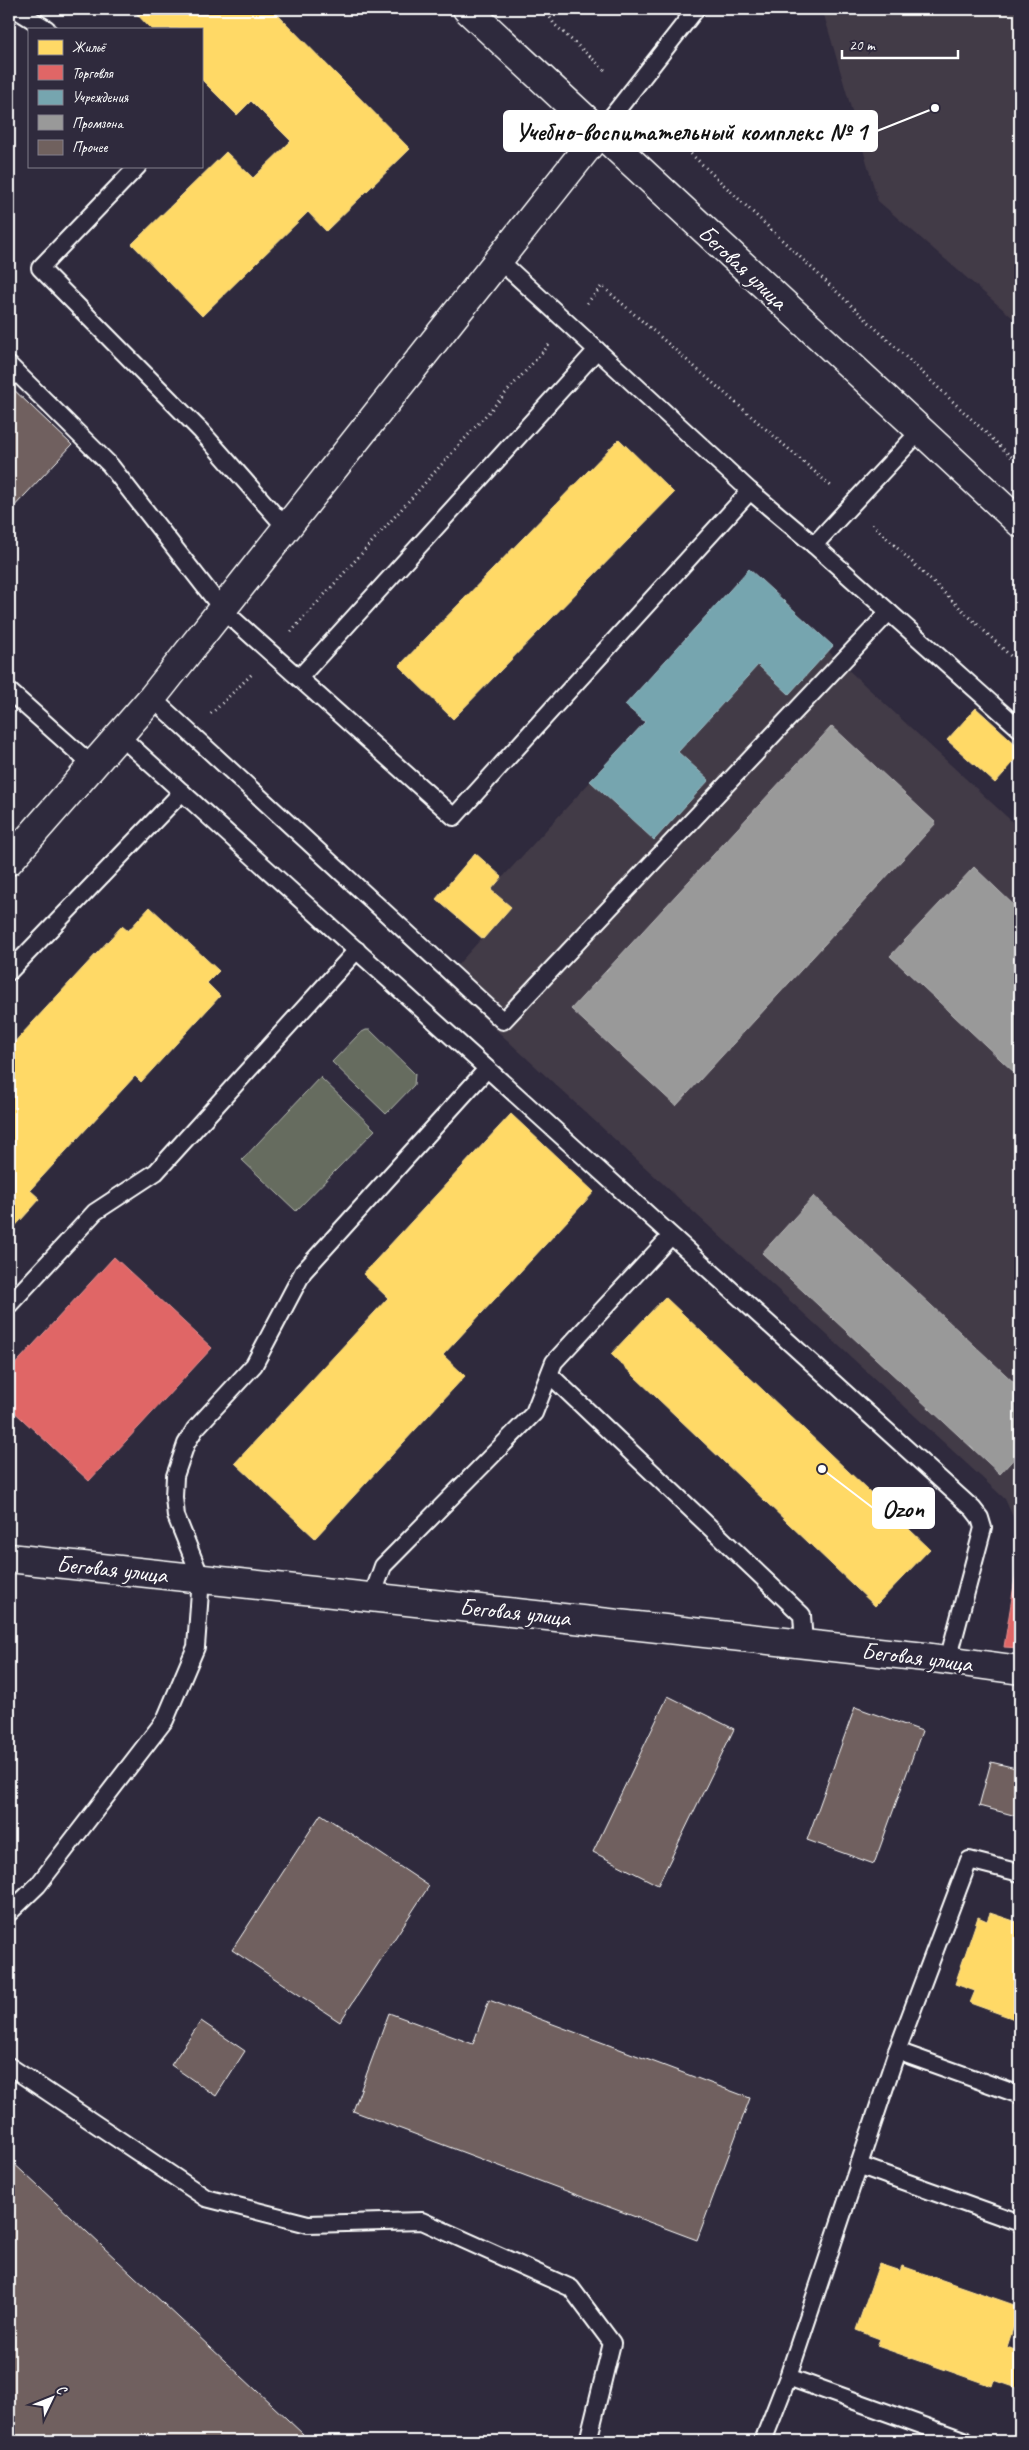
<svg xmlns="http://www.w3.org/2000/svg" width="1029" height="2450" viewBox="0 0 1029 2450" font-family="Caveat,sans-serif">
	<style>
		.built { fill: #423a47 }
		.green { fill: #666c5e; stroke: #b2b6ae }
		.homes { fill: #ffd966; stroke: #ffe494 }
		.shops { fill: #e06666; stroke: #e99494 }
		.public { fill: #76a5af; stroke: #9fc0c7 }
		.industry { fill: #999; stroke: #b8b8b8 }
		.building { fill: #70615e; stroke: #fff }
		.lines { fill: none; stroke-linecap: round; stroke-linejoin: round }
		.lane-casing { stroke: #fff; stroke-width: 20 }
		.street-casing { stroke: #fff; stroke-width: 31 }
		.secondary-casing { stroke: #fff; stroke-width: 31 }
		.path { stroke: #fff; stroke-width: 3; stroke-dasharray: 1 4; stroke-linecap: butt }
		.lane { stroke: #2f2a3d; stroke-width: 16 }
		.street { stroke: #2f2a3d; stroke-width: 28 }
		.secondary { stroke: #2f2a3d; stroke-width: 28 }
		.labels { text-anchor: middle; stroke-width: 5; stroke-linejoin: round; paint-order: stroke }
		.street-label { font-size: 24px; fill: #fff; stroke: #2f2a3d }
		.leader { fill: none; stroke: #fff; stroke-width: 2 }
		.callout-dot { fill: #fff; stroke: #2f2a3d; stroke-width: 2 }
		.callout { fill: #fff; stroke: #fff; stroke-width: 2 }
		.callout-label { font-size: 25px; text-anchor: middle; font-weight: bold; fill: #111 }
	</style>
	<rect width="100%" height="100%" fill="#2f2a3d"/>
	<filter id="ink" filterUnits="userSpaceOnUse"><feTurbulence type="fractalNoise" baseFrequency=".02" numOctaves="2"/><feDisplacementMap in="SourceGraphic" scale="10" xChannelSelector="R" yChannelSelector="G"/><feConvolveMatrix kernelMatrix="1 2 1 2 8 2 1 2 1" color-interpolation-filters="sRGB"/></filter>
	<g filter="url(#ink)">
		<g class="built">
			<polygon points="849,9 1020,9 1020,324 878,201 824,15"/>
			<polygon points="749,569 833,646 829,652 1020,829 1020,1528 1018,1528 1005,1499 443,981 510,907 491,890 645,722 625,705"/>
		</g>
		<g class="green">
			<polygon points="366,1030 370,1030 415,1074 414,1085 386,1114 332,1062 360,1033"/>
			<polygon points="320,1077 375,1130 296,1211 242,1160"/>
		</g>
		<g class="homes">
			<polygon points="132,9 272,9 410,149 326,231 308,212 202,316 132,244 226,152 253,178 291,141 251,101 237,115 201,79 201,29 151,29"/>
			<polygon points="619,439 674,493 453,719 399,666"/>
			<polygon points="976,708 1020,748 1020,755 995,783 947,740"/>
			<polygon points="475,853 502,877 491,890 511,907 483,939 436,899"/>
			<polygon points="150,907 219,971 207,983 220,996 141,1082 135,1076 30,1190 40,1199 9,1233 9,1048 122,926 128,931"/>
			<polygon points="511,1114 594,1192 443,1355 465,1376 315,1538 235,1463 388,1298 363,1274"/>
			<polygon points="665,1297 930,1549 875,1606 611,1354"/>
			<polygon points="990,1913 1020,1923 1020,2021 970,2003 975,1991 955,1984 978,1917 987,1921"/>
			<polygon points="879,2264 900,2271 902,2266 1020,2307 1007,2347 1020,2352 1020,2389 994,2380 992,2386 877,2346 880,2339 856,2330"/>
		</g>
		<g class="shops">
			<polygon points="114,1257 212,1348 89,1481 9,1407 9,1371"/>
			<polygon points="1020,1548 1020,1648 1004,1647"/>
		</g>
		<polygon class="public" points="749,569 833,646 789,694 758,665 678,752 709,780 654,840 590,781 645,722 625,705"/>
		<g class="industry">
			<polygon points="832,726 936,823 676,1106 571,1009"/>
			<polygon points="974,867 1020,911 1020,1070 1016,1074 890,956"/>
			<polygon points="814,1196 1020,1388 1020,1452 1000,1474 762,1253"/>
		</g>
		<g class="building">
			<polygon points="9,385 72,445 9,512"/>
			<polygon points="668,1696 734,1729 658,1885 593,1852"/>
			<polygon points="855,1707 922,1731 874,1864 807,1840"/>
			<polygon points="991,1762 1020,1769 1020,1817 979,1806"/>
			<polygon points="321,1814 429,1886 340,2022 232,1950"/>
			<polygon points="489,2000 750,2098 697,2240 353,2111 389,2013 473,2044"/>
			<polygon points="201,2021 245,2051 216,2096 171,2065"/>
			<polygon points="9,2159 303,2434 296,2441 9,2441"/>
		</g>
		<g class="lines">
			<defs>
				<g id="lane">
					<polyline points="15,9 47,29"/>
					<polyline points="599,133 696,9"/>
					<polyline points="138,166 40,268 201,431 287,529"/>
					<polyline points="499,260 597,350"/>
					<polyline points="9,365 110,465 223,610 454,817 750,491 814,545 920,431"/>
					<polyline points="814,545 1020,729"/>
					<polyline points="299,678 597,350 750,491"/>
					<polyline points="9,691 93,766"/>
					<polyline points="152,698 503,1021 889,612"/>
					<polyline points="119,735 973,1509 980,1518 983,1528 948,1660"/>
					<polyline points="9,972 182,792"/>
					<polyline points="9,1305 95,1212 156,1172 357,950"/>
					<polyline points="550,1375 802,1615 804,1644"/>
					<polyline points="372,1597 383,1566 534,1413 554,1362 671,1236"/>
					<polyline points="9,1913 38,1885 165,1720 196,1647 201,1578 176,1516 174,1497 175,1476 186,1444 195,1429 254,1365 303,1272 487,1069"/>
					<polyline points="897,2051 969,1860 1020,1873"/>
					<polyline points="9,2066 206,2198 308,2224 422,2221 571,2288 612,2343 588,2441"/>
					<polyline points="858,2165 1020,2223"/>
					<polyline points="788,2377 897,2051 1020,2095"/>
					<polyline points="763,2441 788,2377 966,2441"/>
				</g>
				<polyline id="street" points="9,861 152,698 599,133"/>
				<g id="secondary">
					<polyline points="467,9 1020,523"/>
					<polyline points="9,1558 925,1657 1020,1670"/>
				</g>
			</defs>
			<use href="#lane" class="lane-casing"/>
			<use href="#street" class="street-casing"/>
			<use href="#secondary" class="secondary-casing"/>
			<g class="path">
				<polyline points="545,9 554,24 606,71"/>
				<polyline points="651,116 1020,465"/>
				<polyline points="587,303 602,286 831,486"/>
				<polyline points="872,524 1020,665"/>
				<polyline points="291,632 549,345"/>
				<polyline points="211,714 253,673"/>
			</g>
			<use href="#lane" class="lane"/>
			<use href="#street" class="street"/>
			<use href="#secondary" class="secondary"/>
		</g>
	</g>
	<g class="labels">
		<g class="street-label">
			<text transform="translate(743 267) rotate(43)" y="8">Беговая улица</text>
			<text transform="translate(112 1569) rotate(6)" y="8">Беговая улица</text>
			<text transform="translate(515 1612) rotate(6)" y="8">Беговая улица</text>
			<text transform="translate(917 1657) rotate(7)" y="8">Беговая улица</text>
		</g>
	</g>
	<path class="leader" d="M935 108L877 131M822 1469L873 1508"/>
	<g class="callout-dot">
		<circle cx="935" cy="108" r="5"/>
		<circle cx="822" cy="1469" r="5"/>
	</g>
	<g class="callout">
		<rect x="504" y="111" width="373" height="40" rx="5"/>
		<rect x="873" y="1488" width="61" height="40" rx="5"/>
	</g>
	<g class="callout-label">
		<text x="691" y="140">Учебно-воспитательный комплекс № 1</text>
		<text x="903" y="1517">Ozon</text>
	</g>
	<rect width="1029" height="2450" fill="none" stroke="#2f2a3d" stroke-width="30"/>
	<rect x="15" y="15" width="999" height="2420" fill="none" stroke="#fff" stroke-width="2" filter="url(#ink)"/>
	<rect x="28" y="28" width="175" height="140" fill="#2f2a3d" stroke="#827f8b"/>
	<rect x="38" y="40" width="25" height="15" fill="#ffd966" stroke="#827f8b"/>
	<text x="72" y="52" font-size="15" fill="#ffffff">Жильё</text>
	<rect x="38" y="65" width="25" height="15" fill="#e06666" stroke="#827f8b"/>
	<text x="72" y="78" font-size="15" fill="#ffffff">Торговля</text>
	<rect x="38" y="90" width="25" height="15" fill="#76a5af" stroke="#827f8b"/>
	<text x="72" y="102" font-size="15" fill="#ffffff">Учреждения</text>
	<rect x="38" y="115" width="25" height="15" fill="#999999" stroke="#827f8b"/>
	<text x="72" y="128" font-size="15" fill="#ffffff">Промзона</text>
	<rect x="38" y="140" width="25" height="15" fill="#70615e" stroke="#827f8b"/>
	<text x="72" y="152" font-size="15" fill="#ffffff">Прочее</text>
	<g transform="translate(52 2398) rotate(47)" stroke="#2f2a3d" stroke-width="4" paint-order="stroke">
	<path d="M0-4L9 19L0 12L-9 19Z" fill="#ffffff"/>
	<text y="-8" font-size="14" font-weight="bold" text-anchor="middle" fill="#ffffff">С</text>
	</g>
	<path d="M842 50v8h116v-8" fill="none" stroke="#ffffff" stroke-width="2.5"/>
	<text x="849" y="50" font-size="15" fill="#ffffff" stroke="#2f2a3d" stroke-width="4" paint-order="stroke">20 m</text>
</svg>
